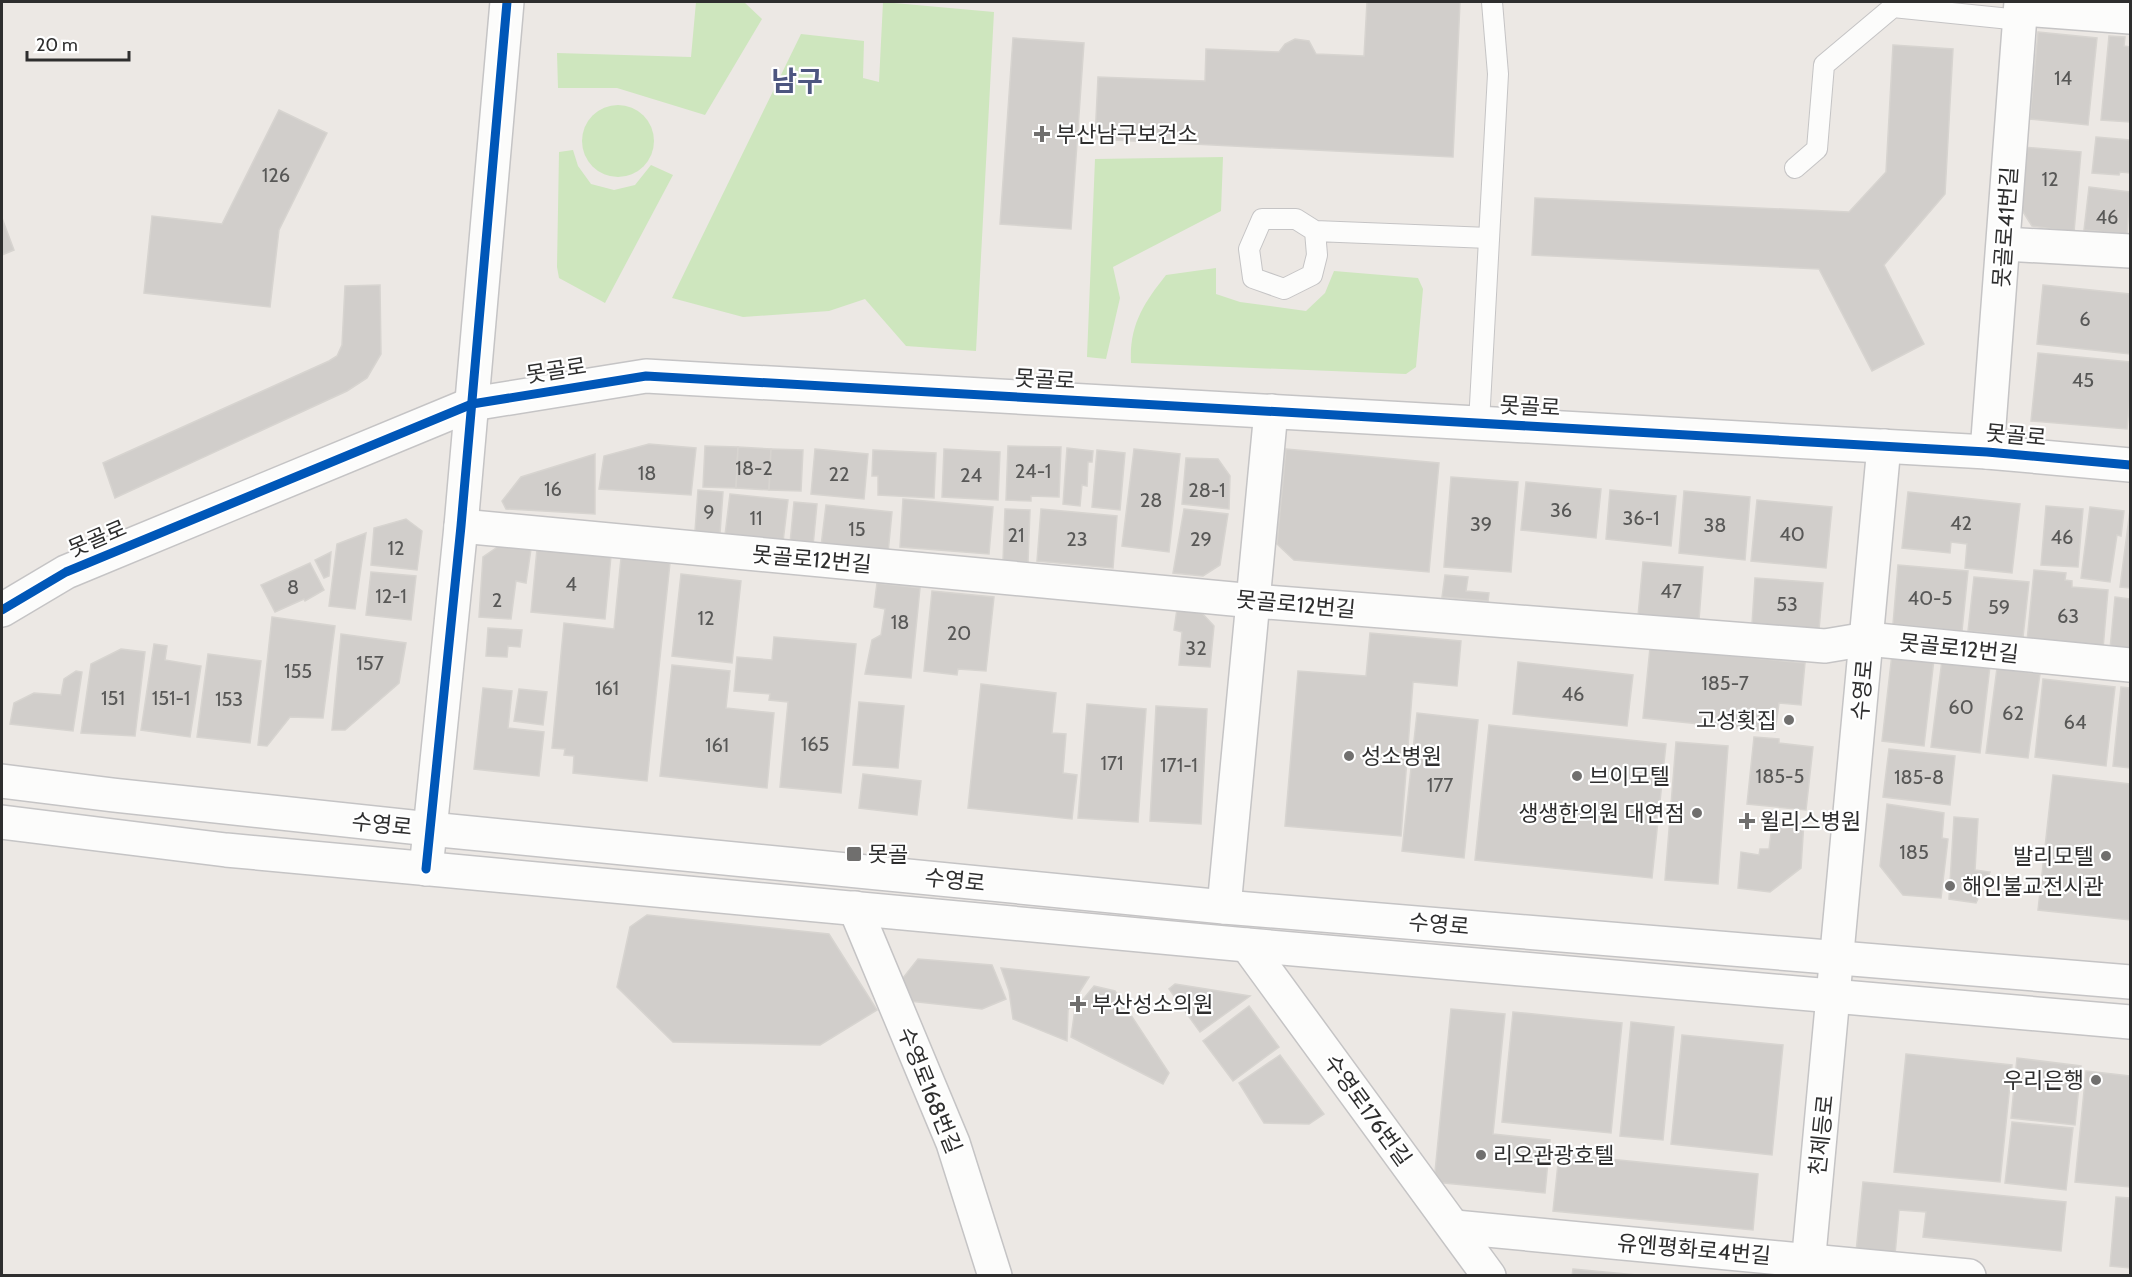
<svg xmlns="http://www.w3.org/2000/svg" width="2132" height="1277" viewBox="0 0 2132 1277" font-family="Cabin,'Noto Sans KR',sans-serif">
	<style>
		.green { fill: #cee6be }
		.building { fill: #d1cecb; stroke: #d7d4d0; stroke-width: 1.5 }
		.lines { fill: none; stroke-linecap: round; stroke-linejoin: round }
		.service-casing { stroke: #c5c4c5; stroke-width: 22 }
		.minor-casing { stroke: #c5c4c5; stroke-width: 36 }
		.tertiary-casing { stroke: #c5c4c5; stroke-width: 36 }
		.secondary-casing { stroke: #c5c4c5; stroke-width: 36 }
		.service { stroke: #fcfcfb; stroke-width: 20 }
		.minor { stroke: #fcfcfb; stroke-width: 33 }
		.tertiary { stroke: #fcfcfb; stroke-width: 33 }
		.secondary { stroke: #fcfcfb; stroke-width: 33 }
		.cycleway-casing { stroke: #fff; stroke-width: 13 }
		.cycleway { stroke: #0057b8; stroke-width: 9 }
		.poi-dot { fill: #706f6e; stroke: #fff; stroke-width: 2 }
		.labels { text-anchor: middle; stroke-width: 4.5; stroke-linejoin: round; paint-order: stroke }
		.number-label { font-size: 20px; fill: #585857 }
		.poi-label { font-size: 22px; fill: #2e2e2e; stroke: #fff; text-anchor: start }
		.street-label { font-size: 22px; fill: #2e2e2e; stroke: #fff }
		.district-label { font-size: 28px; font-weight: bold; fill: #4d5680; stroke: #fff }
	</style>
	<rect width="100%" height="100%" fill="#ece8e4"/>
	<g class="green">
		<polygon points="696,2 744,2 762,19 705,115 617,88 558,88 557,53 691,57"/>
		<polygon points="883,2 994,12 976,351 906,346 865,299 829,311 743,317 672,298 801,34 864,41 863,78 879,82"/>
		<circle cx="618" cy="141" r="36"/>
		<polygon points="573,150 578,166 591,184 614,190 635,185 651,165 673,175 605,303 559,278 557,267 559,152"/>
		<polygon points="1223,157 1221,211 1113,267 1120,298 1106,359 1087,357 1095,159"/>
		<path d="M1216,268V294L1240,302L1306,311L1325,293L1334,271L1418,278L1423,289L1416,367L1406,374L1131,363C1129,325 1144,303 1166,275Z"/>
	</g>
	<g class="building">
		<polygon points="1367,2 1460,2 1453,157 1095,139 1098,77 1205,81 1206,49 1279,52 1285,44 1295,39 1309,41 1316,54 1364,56"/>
		<polygon points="2038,32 2097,38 2088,125 2030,119"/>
		<polygon points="2109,36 2125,37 2124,46 2130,47 2130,122 2101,120"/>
		<polygon points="1013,38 1084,43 1071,229 1000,224"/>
		<polygon points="1893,45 1953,49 1945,194 1884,265 1924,344 1872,371 1819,269 1532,255 1535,198 1849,212 1886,172"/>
		<polygon points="279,110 327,133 279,230 270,307 144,293 152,216 222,224"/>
		<polygon points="2096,137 2130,140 2130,173 2120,172 2119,175 2092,173"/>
		<polygon points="2023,147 2081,152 2074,232 2032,226 2020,207"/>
		<polygon points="2089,187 2130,192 2127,234 2084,230"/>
		<polygon points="2,218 14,250 2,255"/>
		<polygon points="380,285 381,354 367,378 347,391 115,498 103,463 329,361 337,356 342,345 345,286"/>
		<polygon points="2043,285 2130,294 2130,354 2037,344"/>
		<polygon points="2038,353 2130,362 2130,397 2127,429 2031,421"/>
		<polygon points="649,444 696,448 691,495 599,489 604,456"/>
		<polygon points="705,446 738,447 736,488 703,487"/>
		<polygon points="1008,446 1061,447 1059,497 1031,496 1031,501 1006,500"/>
		<polygon points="738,447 771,449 769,490 736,488"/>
		<polygon points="1067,448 1093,451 1092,462 1088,462 1087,486 1082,485 1080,506 1063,504"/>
		<polygon points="771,449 803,450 801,491 769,490"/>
		<polygon points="815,449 868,454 864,499 811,494"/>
		<polygon points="944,449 1000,452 998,500 942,497"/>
		<polygon points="1134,449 1180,454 1169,552 1122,546"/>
		<polygon points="1286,449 1439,463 1429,572 1294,560 1277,544"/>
		<polygon points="873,450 936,453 934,498 878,495 878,476 872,476"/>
		<polygon points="1097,450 1125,453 1120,510 1092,507"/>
		<polygon points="595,454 595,514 506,509 502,501 521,477"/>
		<polygon points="1186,458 1218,459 1230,476 1229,509 1182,504"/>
		<polygon points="1451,477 1518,482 1511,572 1444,567"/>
		<polygon points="1526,482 1601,489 1596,538 1521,530"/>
		<polygon points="698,490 723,492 720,533 695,531"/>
		<polygon points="1610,490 1676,496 1671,546 1606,539"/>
		<polygon points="1684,491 1750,497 1745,560 1679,553"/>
		<polygon points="1908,492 2020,504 2012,573 1965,568 1967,544 1951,542 1950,553 1902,548"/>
		<polygon points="730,494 788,500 783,542 725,535"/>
		<polygon points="903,499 993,507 989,554 900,547"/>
		<polygon points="1757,500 1832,507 1826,568 1751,561"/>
		<polygon points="794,502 817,504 813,546 790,543"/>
		<polygon points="826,505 892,512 888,553 821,546"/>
		<polygon points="2046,506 2083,509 2078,567 2041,565"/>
		<polygon points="2090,507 2124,511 2121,536 2117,535 2110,582 2081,578"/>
		<polygon points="1005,509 1030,510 1028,562 1003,561"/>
		<polygon points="1041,509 1117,516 1113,568 1037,561"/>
		<polygon points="1184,509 1228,514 1220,565 1203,576 1173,573"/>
		<polygon points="2130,510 2130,588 2120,587"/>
		<polygon points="406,519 422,531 417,570 371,565 374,528"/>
		<polygon points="366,533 355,609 329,606 337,544"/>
		<polygon points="499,546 531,549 526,583 516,581 511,619 479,617 483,557"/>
		<polygon points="537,549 611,556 605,619 531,612"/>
		<polygon points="331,552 329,576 324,578 315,560"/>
		<polygon points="621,558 670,563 647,781 573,773 574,756 564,755 565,749 552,748 564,623 614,629"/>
		<polygon points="1643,562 1703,567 1699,620 1638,616"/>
		<polygon points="310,563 324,590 305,601 304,599 275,612 261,585"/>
		<polygon points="1898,565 1968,571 1962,631 1893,624"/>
		<polygon points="2034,570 2066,573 2065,580 2072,581 2072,587 2108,590 2103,649 2027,641"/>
		<polygon points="371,572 416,576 411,620 366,615"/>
		<polygon points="681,574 741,581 732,663 672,656"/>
		<polygon points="1445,575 1468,577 1466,591 1489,593 1488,601 1442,597"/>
		<polygon points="1974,577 2029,582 2023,637 1968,631"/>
		<polygon points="1755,578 1823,583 1819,630 1752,624"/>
		<polygon points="877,583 920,588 911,678 865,674 872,640 881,635 885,609 874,607"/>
		<polygon points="932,591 994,597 986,671 958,669 957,675 924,671"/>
		<polygon points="2115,597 2130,599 2130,651 2110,649"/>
		<polygon points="1177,609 1199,610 1214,626 1210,667 1179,665 1182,632 1174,630"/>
		<polygon points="272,617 335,626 323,718 290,717 267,746 258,745"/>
		<polygon points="488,628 522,630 520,647 508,646 507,657 486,656"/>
		<polygon points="1370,633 1461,641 1457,686 1413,682 1401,836 1285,826 1298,671 1366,676"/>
		<polygon points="341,634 406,643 399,683 345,730 332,730"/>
		<polygon points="774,637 856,644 841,793 780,787 788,702 769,700 770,694 734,691 737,657 772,660"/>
		<polygon points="154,644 167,646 165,660 201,666 190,737 141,730"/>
		<polygon points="1650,648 1805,663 1801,705 1779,703 1775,732 1643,718"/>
		<polygon points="121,649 145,652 135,736 81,733 91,664"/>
		<polygon points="208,654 261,661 250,743 197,737"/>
		<polygon points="1892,654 1934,659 1924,746 1882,741"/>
		<polygon points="1942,660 1990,666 1980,753 1931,747"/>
		<polygon points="1518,662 1633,675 1627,726 1513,714"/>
		<polygon points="672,665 730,671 726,708 774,713 767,788 660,776"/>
		<polygon points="1997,668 2040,674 2028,758 1986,753"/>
		<polygon points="76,671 82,672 73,731 10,724 14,703 34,693 61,695 64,679"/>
		<polygon points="2043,679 2115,687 2106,766 2035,757"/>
		<polygon points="981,684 1056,693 1052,733 1066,734 1063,773 1077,775 1072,819 968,808"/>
		<polygon points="2121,687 2130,688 2130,768 2113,766"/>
		<polygon points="483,688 512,691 508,728 544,732 539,776 474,769"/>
		<polygon points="519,689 547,692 543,725 514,721"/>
		<polygon points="859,702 904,706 898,768 853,765"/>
		<polygon points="1087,704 1146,709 1138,822 1078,818"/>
		<polygon points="1156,706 1207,709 1201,824 1150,821"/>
		<polygon points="1417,713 1478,720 1464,858 1402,851"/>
		<polygon points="1489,725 1666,744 1652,878 1475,860"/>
		<polygon points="1754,737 1779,739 1779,743 1813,747 1806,810 1747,804"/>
		<polygon points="1676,742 1728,746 1718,884 1665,880"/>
		<polygon points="1889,749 1955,756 1950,805 1883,797"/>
		<polygon points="863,774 921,781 917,815 859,808"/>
		<polygon points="2053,775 2130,784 2130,920 2038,910"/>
		<polygon points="1887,804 1944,813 1942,838 1948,839 1941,898 1903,895 1880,866"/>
		<polygon points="1954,817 1978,819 1975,870 1990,872 1976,903 1949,899"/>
		<polygon points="1773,818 1804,821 1801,868 1770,892 1738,888 1741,852 1759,855 1760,849 1769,849"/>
		<polygon points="647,915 829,934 877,1010 820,1045 673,1042 617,987 630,927"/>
		<polygon points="918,959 992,965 1006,999 982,1009 909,1001 899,983"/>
		<polygon points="1001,968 1089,977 1068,1010 1067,1041 1013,1019 1009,991"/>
		<polygon points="1175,984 1250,996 1200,1032 1169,989"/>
		<polygon points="1094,986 1115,991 1169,1073 1163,1084 1071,1037 1075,1009"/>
		<polygon points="1249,1006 1279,1047 1233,1081 1203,1041"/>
		<polygon points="1451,1009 1505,1014 1493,1134 1550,1140 1545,1193 1434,1182"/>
		<polygon points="1513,1012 1622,1023 1611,1133 1502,1122"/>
		<polygon points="1631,1022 1674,1027 1663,1140 1620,1136"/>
		<polygon points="1682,1035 1783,1045 1772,1155 1671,1144"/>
		<polygon points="1906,1054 2012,1065 2000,1182 1894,1172"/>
		<polygon points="1280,1055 1324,1114 1309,1124 1264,1123 1239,1083"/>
		<polygon points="2017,1058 2081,1066 2075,1125 2011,1118"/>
		<polygon points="2086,1071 2130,1076 2130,1187 2075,1182"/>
		<polygon points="2012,1122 2073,1128 2066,1190 2005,1183"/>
		<polygon points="1559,1154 1758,1174 1753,1230 1553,1211"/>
		<polygon points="1863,1182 2066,1202 2061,1251 1923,1237 1926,1212 1899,1210 1894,1266 1855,1262"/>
		<polygon points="2116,1197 2130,1198 2130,1268 2110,1266"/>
		<polygon points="1573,1269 1637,1275 1572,1276"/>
	</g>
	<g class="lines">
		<defs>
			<g id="service">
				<polyline points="1795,168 1817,149 1824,65 1893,7 2020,20"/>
				<polyline points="1315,231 1317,255 1312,275 1284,289 1253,278 1249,249 1262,219 1296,219 1315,231 1489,238"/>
				<polyline points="1479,423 1498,74 1492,2"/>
			</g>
			<g id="minor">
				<polyline points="2021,9 2130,17"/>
				<polyline points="2004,244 2130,251"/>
				<polyline points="1987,452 2021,2"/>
				<polyline points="461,526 1254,601 1825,646 1867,639 2130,665"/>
				<polyline points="1224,907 1271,411"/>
				<polyline points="855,908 953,1143 995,1276"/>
				<polyline points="1247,945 1489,1276"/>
				<polyline points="1455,1227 1969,1276"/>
			</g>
			<g id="tertiary">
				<polyline points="2,610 66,572 472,404 646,376 1987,452 2130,465"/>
				<polyline points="426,869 461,526 507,2"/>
				<polyline points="1807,1276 1884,446"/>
			</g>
			<g id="secondary">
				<polyline points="2,781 113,795 430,829 1224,907 2130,982"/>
				<polyline points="2,822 226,850 1247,945 2130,1022"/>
			</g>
		</defs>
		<use href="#service" class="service-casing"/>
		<use href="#minor" class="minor-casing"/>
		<use href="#tertiary" class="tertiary-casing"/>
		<use href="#secondary" class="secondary-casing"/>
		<use href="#service" class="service"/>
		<use href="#minor" class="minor"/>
		<use href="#tertiary" class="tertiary"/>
		<use href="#secondary" class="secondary"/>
		<defs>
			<g id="cycleway">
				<polyline points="2,610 66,572 472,404 646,376 1987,452 2130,465"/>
				<polyline points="426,869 461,526 507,2"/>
			</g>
		</defs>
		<use href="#cycleway" class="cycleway-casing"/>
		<use href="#cycleway" class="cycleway"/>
	</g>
	<g class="poi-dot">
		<path d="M1039 125h6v6h6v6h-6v6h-6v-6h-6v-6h6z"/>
		<circle cx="1789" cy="720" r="6"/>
		<circle cx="1349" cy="756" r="6"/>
		<circle cx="1577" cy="776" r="6"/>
		<circle cx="1697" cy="813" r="6"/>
		<path d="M1744 812h6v6h6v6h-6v6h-6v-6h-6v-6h6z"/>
		<rect x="846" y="846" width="16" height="16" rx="3"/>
		<circle cx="2106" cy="856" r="6"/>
		<circle cx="1950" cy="886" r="6"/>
		<path d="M1075 995h6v6h6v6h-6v6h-6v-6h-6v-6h6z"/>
		<circle cx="2096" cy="1080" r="6"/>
		<circle cx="1481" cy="1155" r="6"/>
	</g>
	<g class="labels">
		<g class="number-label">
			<text x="2063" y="85">14</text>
			<text x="276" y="182">126</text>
			<text x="2050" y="186">12</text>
			<text x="2107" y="224">46</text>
			<text x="2085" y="326">6</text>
			<text x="2083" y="387">45</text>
			<text x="754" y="475">18-2</text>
			<text x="1033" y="478">24-1</text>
			<text x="647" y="480">18</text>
			<text x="839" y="481">22</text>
			<text x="971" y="482">24</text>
			<text x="553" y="496">16</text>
			<text x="1207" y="497">28-1</text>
			<text x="1151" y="507">28</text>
			<text x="1561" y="517">36</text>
			<text x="709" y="519">9</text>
			<text x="756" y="525">11</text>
			<text x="1641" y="525">36-1</text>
			<text x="1961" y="530">42</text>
			<text x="1481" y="531">39</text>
			<text x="1715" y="532">38</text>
			<text x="857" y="536">15</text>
			<text x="1792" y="541">40</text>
			<text x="1016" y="542">21</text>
			<text x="2062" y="544">46</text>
			<text x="1077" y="546">23</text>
			<text x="1201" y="546">29</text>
			<text x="396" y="555">12</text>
			<text x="571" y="591">4</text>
			<text x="293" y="594">8</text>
			<text x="1671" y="598">47</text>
			<text x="391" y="603">12-1</text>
			<text x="1930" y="605">40-5</text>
			<text x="497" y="607">2</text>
			<text x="1787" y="611">53</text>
			<text x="1999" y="614">59</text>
			<text x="2068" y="623">63</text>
			<text x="706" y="625">12</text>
			<text x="900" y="629">18</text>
			<text x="959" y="640">20</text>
			<text x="1196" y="655">32</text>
			<text x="370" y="670">157</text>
			<text x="298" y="678">155</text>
			<text x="1725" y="690">185-7</text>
			<text x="607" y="695">161</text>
			<text x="1573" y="701">46</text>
			<text x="113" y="705">151</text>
			<text x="171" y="705">151-1</text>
			<text x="229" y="706">153</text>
			<text x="1961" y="714">60</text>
			<text x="2013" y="720">62</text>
			<text x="2075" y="729">64</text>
			<text x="815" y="751">165</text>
			<text x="717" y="752">161</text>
			<text x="1112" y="770">171</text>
			<text x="1179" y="772">171-1</text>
			<text x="1780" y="783">185-5</text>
			<text x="1919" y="784">185-8</text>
			<text x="1440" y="792">177</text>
			<text x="1914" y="859">185</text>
		</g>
		<g class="poi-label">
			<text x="1056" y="142">부산남구보건소</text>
			<text x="1777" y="728" text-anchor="end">고성횟집</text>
			<text x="1361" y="764">성소병원</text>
			<text x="1589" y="784">브이모텔</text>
			<text x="1685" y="821" text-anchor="end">생생한의원 대연점</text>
			<text x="1760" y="829">윌리스병원</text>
			<text x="868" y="862">못골</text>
			<text x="2094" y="864" text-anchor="end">발리모텔</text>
			<text x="1962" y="894">해인불교전시관</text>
			<text x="1092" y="1012">부산성소의원</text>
			<text x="2084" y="1088" text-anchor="end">우리은행</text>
			<text x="1493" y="1163">리오관광호텔</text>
		</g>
		<g class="street-label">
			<text transform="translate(2005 227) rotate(-86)" y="8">못골로41번길</text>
			<text transform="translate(556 370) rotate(-9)" y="8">못골로</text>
			<text transform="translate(1045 379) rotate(3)" y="8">못골로</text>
			<text transform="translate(1530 406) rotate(3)" y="8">못골로</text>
			<text transform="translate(2016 435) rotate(5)" y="8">못골로</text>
			<text transform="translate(97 538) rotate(-23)" y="8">못골로</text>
			<text transform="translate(812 559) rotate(5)" y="8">못골로12번길</text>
			<text transform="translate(1296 604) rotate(5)" y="8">못골로12번길</text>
			<text transform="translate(1959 648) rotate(6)" y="8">못골로12번길</text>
			<text transform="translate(1862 690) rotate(-85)" y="8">수영로</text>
			<text transform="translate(382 824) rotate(6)" y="8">수영로</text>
			<text transform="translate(955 880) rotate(6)" y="8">수영로</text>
			<text transform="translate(1439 924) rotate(5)" y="8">수영로</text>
			<text transform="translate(930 1090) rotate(68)" y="8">수영로168번길</text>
			<text transform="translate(1368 1110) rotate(54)" y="8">수영로176번길</text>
			<text transform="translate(1821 1135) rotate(-84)" y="8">천제등로</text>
			<text transform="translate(1694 1249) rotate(5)" y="8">유엔평화로4번길</text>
		</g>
		<g class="district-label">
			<text x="797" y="91">남구</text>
		</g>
	</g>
	<rect width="2132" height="1277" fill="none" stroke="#2e2e2e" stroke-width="6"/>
	<path d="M27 51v9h102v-9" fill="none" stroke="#2e2e2e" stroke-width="3"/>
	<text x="36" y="51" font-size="18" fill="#2e2e2e" stroke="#ffffff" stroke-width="4.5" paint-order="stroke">20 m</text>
</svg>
